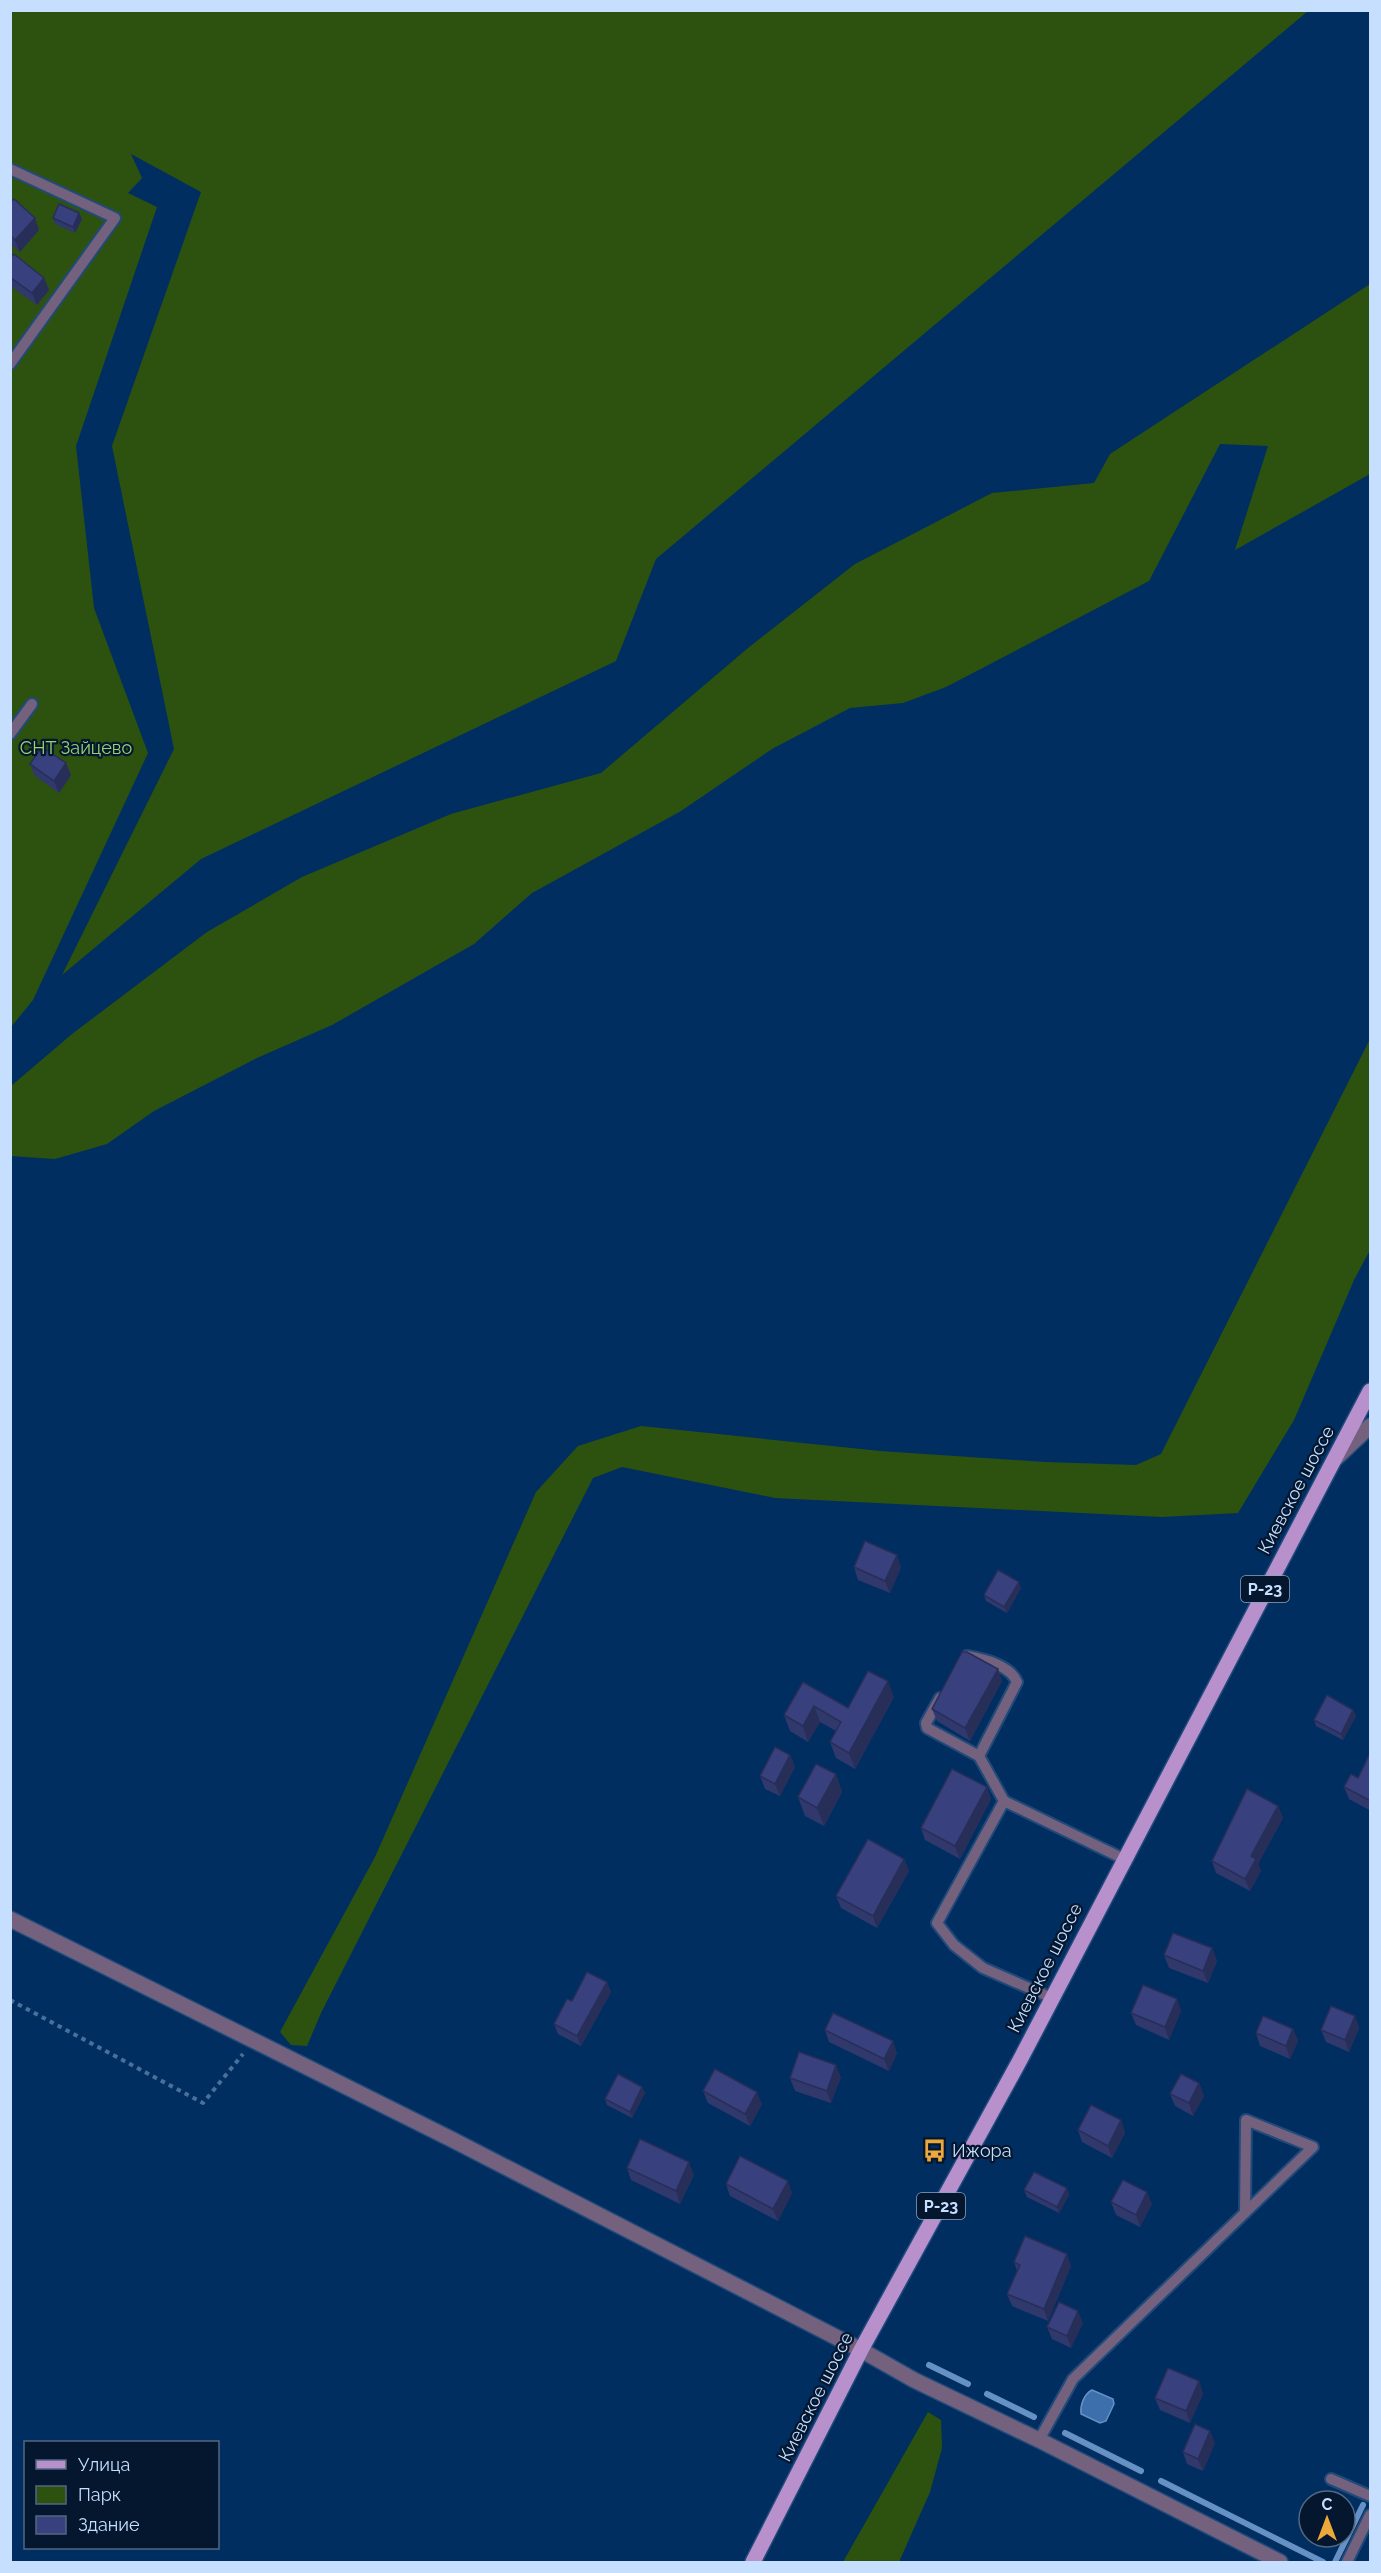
<svg xmlns="http://www.w3.org/2000/svg" width="1381" height="2573" viewBox="0 0 1381 2573" font-family="Raleway,sans-serif">
	<style>
		.green { fill: #2d520f }
		.water { fill: #3d6fac; stroke: #6691c5; stroke-width: 1.5 }
		.lines { fill: none; stroke-linecap: round; stroke-linejoin: round }
		.stream { stroke: #6691c5; stroke-width: 6 }
		.lane-casing { stroke: #204a7a; stroke-width: 14 }
		.street-casing { stroke: #204a7a; stroke-width: 18 }
		.primary-casing { stroke: #204a7a; stroke-width: 18 }
		.path { stroke: #496f9b; stroke-width: 4; stroke-dasharray: 4.5 4.5; stroke-linecap: butt }
		.lane { stroke: #74617e; stroke-width: 10 }
		.street { stroke: #74617e; stroke-width: 15 }
		.primary { stroke: #b891cc; stroke-width: 15 }
		.wall { fill: #30386c }
		.shaded-wall { fill: #272e58 }
		.building { fill: #38417e; stroke: #272e58; stroke-width: 1.5 }
		.labels { text-anchor: middle; stroke-width: 4.5; stroke-linejoin: round; paint-order: stroke }
		.shield { fill: #05172e; stroke: #8ca3c0; stroke-width: 1.5 }
		.shield-label { font-size: 16px; font-weight: bold; fill: #c6dfff }
		.park-label { font-size: 18px; fill: #98d272; stroke: #05172e }
		.street-label { font-size: 18px; fill: #c6dfff; stroke: #05172e }
		.poi-label { font-size: 18px; fill: #c6dfff; stroke: #05172e; text-anchor: start }
	</style>
	<rect width="100%" height="100%" fill="#002e61"/>
	<g class="green">
		<polygon points="11,11 1308,11 656,559 616,661 201,859 62,975 174,749 112,446 201,192 131,154 142,178 128,193 157,207 76,446 94,608 148,753 33,1000 11,1027"/>
		<polygon points="1370,284 1370,474 1235,550 1268,446 1220,444 1149,581 946,687 903,703 850,708 772,749 681,811 532,893 474,944 332,1025 257,1058 154,1111 107,1144 55,1159 11,1156 11,1086 72,1034 207,932 302,877 451,814 601,773 748,648 855,564 992,493 1094,483 1110,454"/>
		<polygon points="1370,1039 1370,1250 1354,1280 1294,1420 1238,1513 1162,1517 775,1498 622,1467 593,1478 321,2013 307,2046 291,2045 280,2032 375,1857 536,1492 578,1446 641,1426 880,1451 1045,1462 1136,1465 1161,1454"/>
		<polygon points="928,2412 941,2420 942,2448 930,2492 899,2562 843,2562"/>
	</g>
	<path class="water" d="M1092,2390L1113,2399L1114,2404L1106,2421L1100,2423L1081,2414C1080,2405 1084,2394 1092,2390Z"/>
	<g class="lines">
		<g class="stream">
			<polyline points="929,2365 968,2384"/>
			<polyline points="987,2394 1034,2417"/>
			<polyline points="1065,2433 1141,2471"/>
			<polyline points="1161,2481 1323,2562"/>
			<polyline points="1335,2562 1363,2505"/>
		</g>
		<defs>
			<g id="lane">
				<polyline points="10,169 115,218 10,364"/>
				<polyline points="10,734 32,704"/>
				<path d="M967,1656C984,1659 1010,1665 1017,1682L979,1756L1004,1801L937,1923L954,1945L983,1968L1052,1998"/>
				<polyline points="940,1698 926,1723 927,1728 979,1756"/>
				<polyline points="1004,1801 1124,1859"/>
				<polyline points="1039,2440 1073,2379 1313,2147 1246,2120 1245,2213"/>
				<polyline points="1331,2479 1370,2496"/>
				<polyline points="1347,2562 1370,2515"/>
			</g>
			<g id="street">
				<polyline points="1336,1458 1370,1426"/>
				<polyline points="10,1919 453,2140 861,2350 914,2380 1039,2440 1280,2562"/>
			</g>
			<polyline id="primary" points="753,2562 861,2350 1020,2060 1370,1391"/>
		</defs>
		<use href="#lane" class="lane-casing"/>
		<use href="#street" class="street-casing"/>
		<use href="#primary" class="primary-casing"/>
		<polyline class="path" points="10,2000 203,2103 243,2054"/>
		<use href="#lane" class="lane"/>
		<use href="#street" class="street"/>
		<use href="#primary" class="primary"/>
	</g>
	<g class="wall">
		<polygon points="10,202 39,230 20,252 10,244"/>
		<polygon points="79,213 82,219 75,233 55,224 53,218"/>
		<polygon points="10,258 44,278 49,290 37,305 10,286"/>
		<polygon points="66,763 71,775 59,793 35,776 30,764"/>
		<polygon points="854,1567 901,1567 890,1593 858,1580"/>
		<polygon points="1021,1588 1007,1613 986,1601 984,1595"/>
		<polygon points="998,1669 1002,1681 970,1741 937,1721 932,1709"/>
		<polygon points="803,1682 848,1708 894,1697 855,1769 836,1758 830,1742 836,1731 820,1722 808,1742 790,1731 784,1715"/>
		<polygon points="1353,1710 1356,1716 1343,1740 1316,1726 1314,1720"/>
		<polygon points="1371,1751 1371,1811 1349,1799 1344,1787 1358,1778"/>
		<polygon points="790,1755 795,1767 780,1796 765,1789 760,1776"/>
		<polygon points="836,1774 842,1792 824,1826 805,1816 798,1797"/>
		<polygon points="987,1787 991,1799 960,1859 925,1840 921,1828"/>
		<polygon points="1278,1806 1283,1818 1258,1864 1261,1871 1250,1891 1216,1873 1212,1861"/>
		<polygon points="904,1859 909,1871 877,1928 841,1908 836,1896"/>
		<polygon points="1212,1948 1217,1961 1208,1983 1169,1968 1164,1955"/>
		<polygon points="607,1982 611,1992 581,2046 558,2034 554,2024 572,2001"/>
		<polygon points="1177,1999 1181,2011 1169,2040 1136,2025 1131,2013"/>
		<polygon points="1355,2016 1359,2028 1349,2052 1326,2042 1321,2030"/>
		<polygon points="1293,2029 1298,2041 1290,2059 1260,2046 1256,2033"/>
		<polygon points="825,2030 897,2053 889,2071 829,2042"/>
		<polygon points="841,2077 831,2103 795,2091 790,2078"/>
		<polygon points="1199,2083 1204,2096 1193,2116 1175,2106 1170,2094"/>
		<polygon points="642,2087 645,2093 632,2118 607,2105 605,2099"/>
		<polygon points="703,2091 762,2104 750,2126 708,2103"/>
		<polygon points="1121,2120 1125,2133 1112,2158 1082,2142 1078,2130"/>
		<polygon points="627,2168 694,2175 680,2204 631,2180"/>
		<polygon points="726,2184 792,2193 778,2221 730,2196"/>
		<polygon points="1067,2188 1069,2195 1059,2213 1027,2197 1024,2190"/>
		<polygon points="1111,2202 1152,2204 1140,2227 1116,2215"/>
		<polygon points="1014,2262 1071,2266 1048,2321 1012,2306 1007,2294 1017,2271"/>
		<polygon points="1083,2323 1071,2348 1052,2339 1047,2327"/>
		<polygon points="1199,2381 1203,2394 1190,2423 1160,2410 1155,2398"/>
		<polygon points="1215,2443 1203,2471 1187,2464 1183,2452"/>
	</g>
	<g class="shaded-wall">
		<polygon points="79,213 82,219 75,233 73,227"/>
		<polygon points="35,218 39,230 20,252 15,240"/>
		<polygon points="44,278 49,290 37,305 32,293"/>
		<polygon points="66,763 71,775 59,793 54,781"/>
		<polygon points="897,1555 901,1567 890,1593 885,1581"/>
		<polygon points="1019,1582 1021,1588 1007,1613 1004,1607"/>
		<polygon points="998,1669 1002,1681 970,1741 965,1728"/>
		<polygon points="888,1681 894,1697 855,1769 849,1753"/>
		<polygon points="814,1706 820,1722 808,1742 803,1726"/>
		<polygon points="1353,1710 1356,1716 1343,1740 1341,1734"/>
		<polygon points="790,1755 795,1767 780,1796 775,1784"/>
		<polygon points="836,1774 842,1792 824,1826 817,1808"/>
		<polygon points="987,1787 991,1799 960,1859 955,1846"/>
		<polygon points="1278,1806 1283,1818 1258,1864 1261,1871 1250,1891 1245,1879 1251,1856"/>
		<polygon points="904,1859 909,1871 877,1928 873,1916"/>
		<polygon points="1212,1948 1217,1961 1208,1983 1203,1971"/>
		<polygon points="607,1982 611,1992 581,2046 577,2036"/>
		<polygon points="1177,1999 1181,2011 1169,2040 1165,2027"/>
		<polygon points="1355,2016 1359,2028 1349,2052 1345,2040"/>
		<polygon points="1293,2029 1298,2041 1290,2059 1286,2046"/>
		<polygon points="893,2041 897,2053 889,2071 884,2059"/>
		<polygon points="836,2065 841,2077 831,2103 827,2091"/>
		<polygon points="1199,2083 1204,2096 1193,2116 1189,2103"/>
		<polygon points="642,2087 645,2093 632,2118 630,2112"/>
		<polygon points="757,2092 762,2104 750,2126 745,2114"/>
		<polygon points="1121,2120 1125,2133 1112,2158 1108,2146"/>
		<polygon points="689,2162 694,2175 680,2204 676,2191"/>
		<polygon points="788,2181 792,2193 778,2221 773,2209"/>
		<polygon points="1067,2188 1069,2195 1059,2213 1057,2207"/>
		<polygon points="1147,2192 1152,2204 1140,2227 1136,2215"/>
		<polygon points="1067,2254 1071,2266 1048,2321 1044,2309"/>
		<polygon points="1078,2311 1083,2323 1071,2348 1067,2336"/>
		<polygon points="1199,2381 1203,2394 1190,2423 1186,2411"/>
		<polygon points="1210,2431 1215,2443 1203,2471 1198,2459"/>
	</g>
	<g class="building">
		<polygon points="14,199 35,218 15,240 10,235 10,202"/>
		<polygon points="59,204 79,213 73,227 53,218"/>
		<polygon points="14,254 44,278 32,293 10,277 10,258"/>
		<polygon points="42,747 66,763 54,781 30,764"/>
		<polygon points="865,1541 897,1555 885,1581 854,1567"/>
		<polygon points="998,1570 1019,1582 1004,1607 984,1595"/>
		<polygon points="962,1652 967,1652 998,1669 965,1728 932,1709"/>
		<polygon points="868,1671 888,1681 849,1753 830,1742 841,1722 814,1706 803,1726 784,1715 803,1682 848,1708"/>
		<polygon points="1327,1695 1353,1710 1341,1734 1314,1720"/>
		<polygon points="775,1747 790,1755 775,1784 760,1776"/>
		<polygon points="1371,1751 1371,1801 1344,1787 1351,1774 1358,1778"/>
		<polygon points="816,1764 836,1774 817,1808 798,1797"/>
		<polygon points="952,1769 987,1787 955,1846 921,1828"/>
		<polygon points="1247,1789 1278,1806 1251,1856 1256,1859 1245,1879 1212,1861"/>
		<polygon points="868,1839 904,1859 873,1916 836,1896"/>
		<polygon points="1173,1933 1212,1948 1203,1971 1164,1955"/>
		<polygon points="587,1972 607,1982 577,2036 554,2024 567,1999 572,2001"/>
		<polygon points="1143,1985 1177,1999 1165,2027 1131,2013"/>
		<polygon points="1331,2006 1355,2016 1345,2040 1321,2030"/>
		<polygon points="833,2013 893,2041 884,2059 825,2030"/>
		<polygon points="1263,2016 1293,2029 1286,2046 1256,2033"/>
		<polygon points="799,2052 836,2065 827,2091 790,2078"/>
		<polygon points="715,2069 757,2092 745,2114 703,2091"/>
		<polygon points="618,2074 642,2087 630,2112 605,2099"/>
		<polygon points="1181,2074 1199,2083 1189,2103 1170,2094"/>
		<polygon points="1091,2105 1121,2120 1108,2146 1078,2130"/>
		<polygon points="640,2139 689,2162 676,2191 627,2168"/>
		<polygon points="740,2156 788,2181 773,2209 726,2184"/>
		<polygon points="1034,2172 1067,2188 1057,2207 1024,2190"/>
		<polygon points="1123,2180 1147,2192 1136,2215 1111,2202"/>
		<polygon points="1025,2236 1067,2254 1044,2309 1007,2294 1020,2265 1014,2262"/>
		<polygon points="1059,2302 1078,2311 1067,2336 1047,2327"/>
		<polygon points="1168,2368 1199,2381 1186,2411 1155,2398"/>
		<polygon points="1195,2424 1210,2431 1198,2459 1183,2452"/>
	</g>
	<defs>
		<symbol id="bus-bare" viewBox="-9 -9 18 18"><path d="M-5-6H5V4H4V6H2V4H-2V6H-4V4H-5ZM-3.5-4V0h7V-4ZM-3.5 1.2v1.5H-2V1.2ZM2 1.2v1.5H3.5V1.2Z" fill="#eda83c" stroke="#05172e" stroke-width="2.5" paint-order="stroke"/></symbol>
	</defs>
	<g fill-rule="evenodd">
		<use href="#bus-bare" x="918" y="2134" width="33" height="33"/>
	</g>
	<g class="labels">
		<g class="shield">
			<rect x="1241" y="1576" width="48" height="26" rx="4.5"/>
			<rect x="917" y="2193" width="48" height="26" rx="4.5"/>
		</g>
		<g class="shield-label">
			<text x="1265" y="1595">Р-23</text>
			<text x="941" y="2212">Р-23</text>
		</g>
		<g class="park-label">
			<text x="76" y="754">СНТ Зайцево</text>
		</g>
		<g class="street-label">
			<text transform="translate(1296 1490) rotate(-62)" y="6">Киевское шоссе</text>
			<text transform="translate(1045 1968) rotate(-63)" y="6">Киевское шоссе</text>
			<text transform="translate(816 2397) rotate(-63)" y="6">Киевское шоссе</text>
		</g>
		<g class="poi-label">
			<text x="952" y="2157">Ижора</text>
		</g>
	</g>
	<rect width="1381" height="2573" fill="none" stroke="#c6dfff" stroke-width="24"/>
	<rect x="24" y="2441" width="195" height="108" fill="#05172e" stroke="#526782" stroke-width="1.5"/>
	<rect x="36" y="2460" width="30" height="9" fill="#b891cc" stroke="#526782" stroke-width="1.5"/>
	<text x="78" y="2471" font-size="18" fill="#c6dfff">Улица</text>
	<rect x="36" y="2486" width="30" height="18" fill="#2d520f" stroke="#526782" stroke-width="1.5"/>
	<text x="78" y="2501" font-size="18" fill="#c6dfff">Парк</text>
	<rect x="36" y="2516" width="30" height="18" fill="#38417e" stroke="#526782" stroke-width="1.5"/>
	<text x="78" y="2531" font-size="18" fill="#c6dfff">Здание</text>
	<g transform="translate(1327 2519)"><circle r="28" fill="#05172e" stroke="#526782" stroke-width="1.5"/>
	<path d="M0-4.5L10 22L0 15L-10 22Z" fill="#eda83c"/>
	<text y="-9" font-size="16" font-weight="bold" text-anchor="middle" fill="#c6dfff">С</text>
	</g>
</svg>
